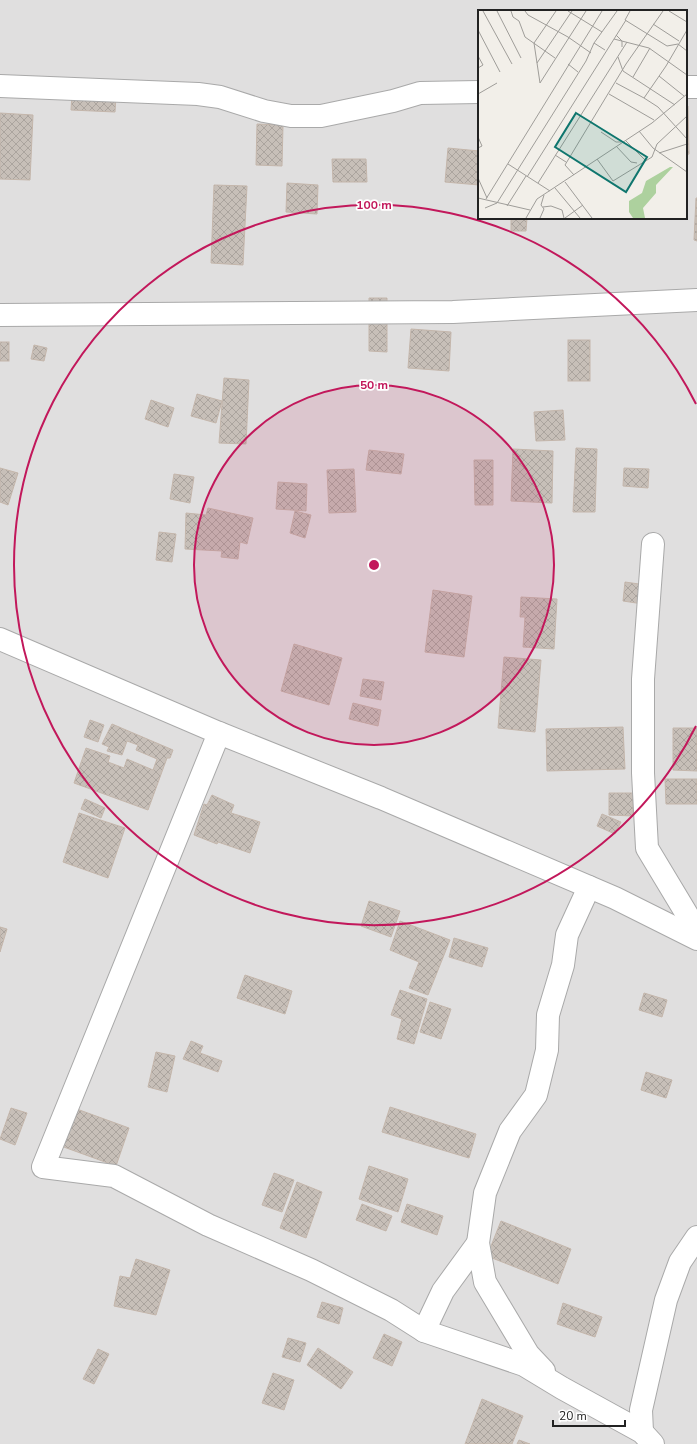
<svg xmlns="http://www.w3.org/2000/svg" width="697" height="1444" viewBox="0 0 697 1444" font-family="'Nunito Sans',sans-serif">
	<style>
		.residential { fill: #e0dfdf; fill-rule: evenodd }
		.building { fill: url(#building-cross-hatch); stroke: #c4b6ab }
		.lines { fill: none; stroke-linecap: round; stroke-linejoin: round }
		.minor-casing { stroke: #a9a9a9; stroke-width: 24 }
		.minor { stroke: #fff; stroke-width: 22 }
		.ring { fill: none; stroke: #c2185b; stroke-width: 2 }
		.inset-road { fill: none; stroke: #9f9d99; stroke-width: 1 }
		.view { fill: #0f766e; fill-opacity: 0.15; stroke: #0f766e; stroke-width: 2 }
		.inset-edge { fill: none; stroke: #222; stroke-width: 2 }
		.centre { fill: #c2185b; stroke: #fff; stroke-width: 2 }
		.ring-label { font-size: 12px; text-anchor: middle; font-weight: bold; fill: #c2185b; stroke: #fff; stroke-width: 3.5; stroke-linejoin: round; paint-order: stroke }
	</style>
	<defs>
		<pattern id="building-cross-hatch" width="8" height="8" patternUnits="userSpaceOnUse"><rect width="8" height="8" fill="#c7bfb8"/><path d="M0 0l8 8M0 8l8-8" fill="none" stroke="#aba49e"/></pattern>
	</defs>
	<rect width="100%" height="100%" fill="#f2efe9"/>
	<path class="residential" d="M0,0H697V1444H0ZM479,11H686V218H479Z"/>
	<g class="building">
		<polygon points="72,94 116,96 115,112 71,110"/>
		<polygon points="686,106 688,106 689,154 686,155"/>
		<polygon points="0,113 33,115 30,180 0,179"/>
		<polygon points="257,124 283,125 282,166 256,165"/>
		<polygon points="448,148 479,151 479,185 445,182"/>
		<polygon points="332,159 366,159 367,182 333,182"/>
		<polygon points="287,183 318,185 317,214 286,212"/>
		<polygon points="214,185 247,186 243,265 211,263"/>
		<polygon points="696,198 697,198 697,241 694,240"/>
		<polygon points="511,218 527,218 526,231 511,231"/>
		<polygon points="369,298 387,298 387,352 369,351"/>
		<polygon points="411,329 451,332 449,371 408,368"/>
		<rect x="568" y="340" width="22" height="41"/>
		<rect x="0" y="342" width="9" height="19"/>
		<polygon points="34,345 47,348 44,361 31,359"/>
		<polygon points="224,378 249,380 246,444 219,443"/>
		<polygon points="197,394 222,401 216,423 191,416"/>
		<polygon points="151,400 174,408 168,427 145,419"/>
		<polygon points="563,410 565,440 536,441 534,412"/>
		<polygon points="576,448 597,449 595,512 573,512"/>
		<polygon points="513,449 553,451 552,503 511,501"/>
		<polygon points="369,450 404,454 401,474 366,470"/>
		<polygon points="474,460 493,460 493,505 475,505"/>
		<polygon points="0,468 18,473 8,505 0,502"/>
		<polygon points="624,468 649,469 648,488 623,486"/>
		<polygon points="354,469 356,512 329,513 327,470"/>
		<polygon points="174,474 194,477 190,503 170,499"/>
		<polygon points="278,482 307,484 306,511 276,509"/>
		<polygon points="208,508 253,518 247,544 240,542 238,559 221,557 222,551 185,549 186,513 206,515"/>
		<polygon points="295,511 311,515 305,538 290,533"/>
		<polygon points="159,532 176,534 172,562 156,560"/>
		<polygon points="625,582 646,585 643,604 623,601"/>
		<polygon points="433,590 472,596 464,657 425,652"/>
		<polygon points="521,597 557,599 554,649 523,647 525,617 520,617"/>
		<polygon points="294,644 342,658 329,705 281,691"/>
		<polygon points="504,657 541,660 535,732 498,728"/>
		<polygon points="363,679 384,682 381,700 360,696"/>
		<polygon points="353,703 381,710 378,726 349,719"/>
		<polygon points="90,720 104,725 98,742 84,737"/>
		<polygon points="112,724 173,750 170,758 167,758 148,810 74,783 86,748 110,756 108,762 124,768 127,759 153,770 157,759 136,750 138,745 127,741 122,755 107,751 109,747 102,744"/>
		<polygon points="623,727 625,769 547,771 546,729"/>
		<polygon points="673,728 697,728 697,771 673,770"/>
		<polygon points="665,779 697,779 697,804 666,804"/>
		<polygon points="609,793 633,793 633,816 609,815"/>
		<polygon points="212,795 234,805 231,813 260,822 250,853 218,842 217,844 194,835 204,804 207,805"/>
		<polygon points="85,799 105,808 101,818 81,809"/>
		<polygon points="79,813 125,828 108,878 63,862"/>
		<polygon points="602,814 621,822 615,834 597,826"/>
		<polygon points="369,901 400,911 391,937 361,926"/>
		<polygon points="400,921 450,940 428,995 409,988 419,962 390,950"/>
		<polygon points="0,927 7,929 0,952"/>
		<polygon points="454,938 488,948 482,967 449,957"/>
		<polygon points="245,975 292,991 285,1014 237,998"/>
		<polygon points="400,990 427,999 414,1044 397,1039 402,1019 391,1015"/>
		<polygon points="644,993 667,1000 662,1017 639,1010"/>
		<polygon points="430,1002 451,1009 441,1039 420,1032"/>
		<polygon points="191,1041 203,1046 200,1053 222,1061 218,1072 183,1059"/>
		<polygon points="156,1052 175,1056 167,1092 148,1087"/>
		<polygon points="646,1072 672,1080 666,1098 641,1090"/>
		<polygon points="390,1107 476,1134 469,1158 382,1132"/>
		<polygon points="11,1108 27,1113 15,1145 0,1139"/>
		<polygon points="74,1108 129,1128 116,1166 61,1146"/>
		<polygon points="369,1166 408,1179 398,1212 359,1199"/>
		<polygon points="274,1173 294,1180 282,1212 262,1205"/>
		<polygon points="297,1182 322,1192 306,1238 280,1228"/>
		<polygon points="362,1204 392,1216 386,1231 356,1220"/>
		<polygon points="407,1204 443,1216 437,1235 401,1222"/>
		<polygon points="501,1221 571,1249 558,1284 487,1256"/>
		<polygon points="136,1259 170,1270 156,1315 114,1306 120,1276 130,1278"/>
		<polygon points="322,1302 343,1308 339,1324 317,1317"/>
		<polygon points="563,1303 602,1317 595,1337 557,1324"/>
		<polygon points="384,1334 402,1342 392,1366 373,1358"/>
		<polygon points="288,1338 306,1343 300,1362 282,1357"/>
		<polygon points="318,1348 353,1372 341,1389 307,1365"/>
		<polygon points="98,1349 109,1354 94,1384 83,1379"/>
		<polygon points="273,1373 294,1380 284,1410 262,1403"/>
		<polygon points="482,1399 523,1416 512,1444 465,1444"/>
		<polygon points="519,1440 530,1444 517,1444"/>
	</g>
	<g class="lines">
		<defs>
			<g id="minor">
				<polyline points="0,86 198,94 220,97 264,111 291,116 321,116 393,101 420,93 479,92"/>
				<polyline points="686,87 697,87"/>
				<polyline points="0,315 453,312 697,300"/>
				<polyline points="653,544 643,679 643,773 647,848 697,931"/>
				<polyline points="0,639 219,733 381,798 615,898 697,939"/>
				<polyline points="219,733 43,1167 114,1176 208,1225 311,1270 391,1310 424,1331 524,1365 562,1388 642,1432 653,1444"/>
				<polyline points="424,1331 443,1291 478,1243"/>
				<polyline points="544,1371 528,1354 485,1282 478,1243 485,1193 510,1131 536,1095 547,1050 548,1015 563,965 567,935 589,887"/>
				<polyline points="642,1432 641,1410 666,1300 680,1262 697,1237"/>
			</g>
		</defs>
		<use href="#minor" class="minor-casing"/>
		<use href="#minor" class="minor"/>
	</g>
	<circle cx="374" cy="565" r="180" fill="#c2185b" fill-opacity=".12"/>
	<g class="ring">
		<circle cx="374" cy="565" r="180"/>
		<path d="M696 726A360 360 0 1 1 696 404"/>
	</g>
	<g transform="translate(478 10)">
		<rect width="209" height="209" fill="#f2efe9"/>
		<path d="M192,157H195L178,175V183L165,198L167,208H155L151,202V191L164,183L168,171Z" fill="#add19e"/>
		<path class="inset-road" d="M5,1L34,54M19,1L43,48M33,1L35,7L41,11L47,27L77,48M47,1L50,5L90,27L113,43M90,1L124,22M152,1L147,10L189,36L200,34L209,41M191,1L209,12M175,14L201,31M0,20L22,62M209,20L188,56L166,88L180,97L209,129M138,25L144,31V37M136,29L171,38L209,65M116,33L127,40M0,46L5,55L0,58M140,47L145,61L197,95M59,53L94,1M90,54L100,62M181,66L206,86M155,67L172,38M62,73L108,1M62,73L56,33L78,1M138,73L166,88M0,84L19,73M131,84L176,110M161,121L175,138L209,162M123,122L138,132H143M0,127L4,136L0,138M147,130L167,150M138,136L153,152L159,153M181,143L209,134M77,145L88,152M119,149L135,171L174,147L179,134L209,106M30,154L72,181M96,165L87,155L148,54L185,1M49,167L148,10M0,168L9,188M87,172L114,208M60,173L149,32M77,178L102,208M0,188L52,200M8,189L124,1M29,196L48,166M65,197L73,196L84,200L86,208M7,198L19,193L108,51L116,33L139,1M48,208L59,189L174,113L209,84M62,208L66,199L63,195L66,185M87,208L105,195"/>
		<path class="view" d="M98,103L169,147L148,182L77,137Z"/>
		<rect width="209" height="209" class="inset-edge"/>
	</g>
	<circle cx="374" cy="565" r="6" class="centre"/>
	<g class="ring-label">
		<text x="374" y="209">100 m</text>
		<text x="374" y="389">50 m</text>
	</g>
	<path d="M553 1420v6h72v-6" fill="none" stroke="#222222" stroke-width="2"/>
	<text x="559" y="1420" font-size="12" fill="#222222" stroke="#ffffff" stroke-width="3" paint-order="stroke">20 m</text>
</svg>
